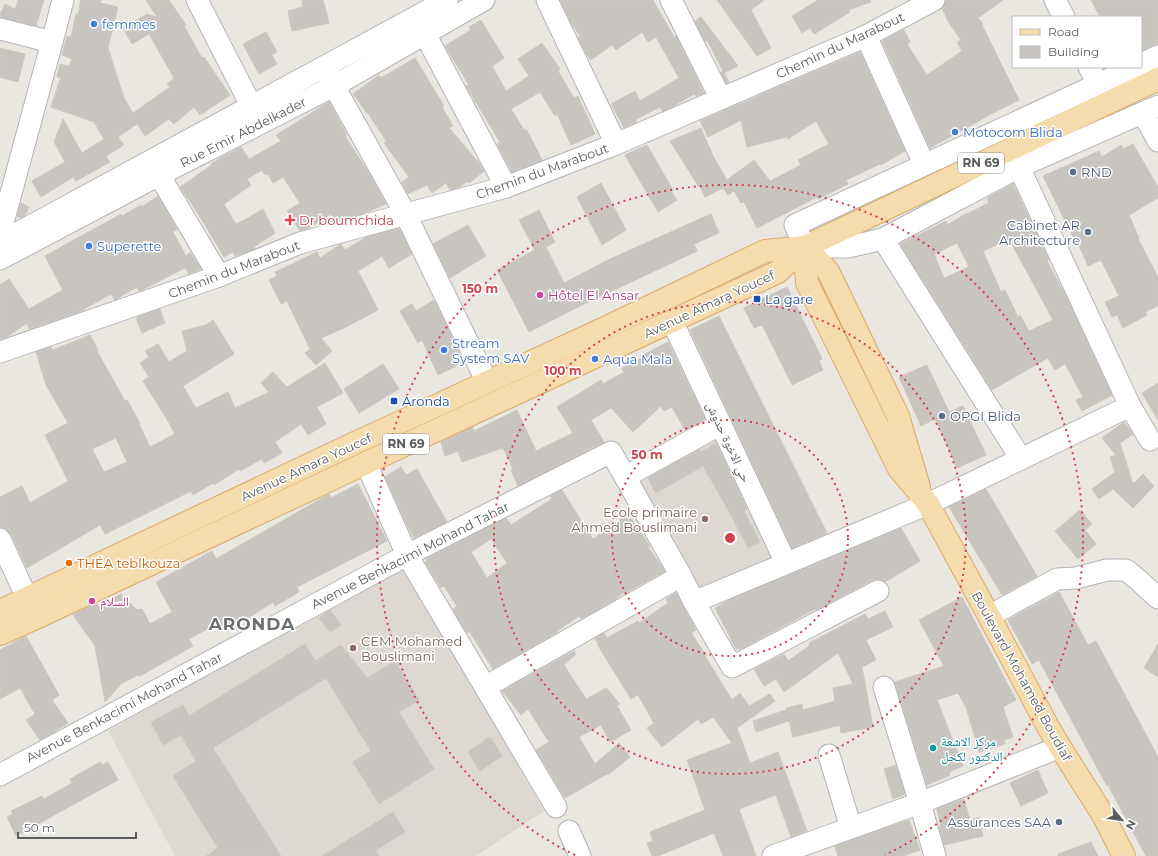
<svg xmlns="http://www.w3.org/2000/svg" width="1158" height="856" viewBox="0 0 1158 856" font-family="Montserrat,'Noto Naskh Arabic',sans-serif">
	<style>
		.education { fill: #ddd8d2 }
		.building { fill: #c8c4c0; stroke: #cec7c0; fill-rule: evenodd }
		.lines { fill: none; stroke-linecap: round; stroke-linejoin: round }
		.minor-casing { stroke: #b2b4b7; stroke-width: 23 }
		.major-casing { stroke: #dea867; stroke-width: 24 }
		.minor { stroke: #fff; stroke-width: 21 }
		.major { stroke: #f4dcad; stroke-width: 22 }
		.ring { fill: none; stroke: #d2404e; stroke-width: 2; stroke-dasharray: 2 4 }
		.shop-dot { fill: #3f7fe0; stroke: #fff; stroke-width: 1.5 }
		.service-dot { fill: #5c6f8a; stroke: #fff; stroke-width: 1.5 }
		.health-dot { fill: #e0444e; stroke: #fff; stroke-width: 1.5 }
		.hotel-dot { fill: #d1479c; stroke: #fff; stroke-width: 1.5 }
		.transit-dot { fill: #1a4fb4; stroke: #fff; stroke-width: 1.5 }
		.education-dot { fill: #8d6e63; stroke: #fff; stroke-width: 1.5 }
		.food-dot { fill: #e8710a; stroke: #fff; stroke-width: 1.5 }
		.culture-dot { fill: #0f9aa8; stroke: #fff; stroke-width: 1.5 }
		.labels { text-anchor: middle; stroke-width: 3; stroke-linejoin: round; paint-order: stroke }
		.shield { fill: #fff; stroke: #8c8e90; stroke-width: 1 }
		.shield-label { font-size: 12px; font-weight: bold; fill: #5a5d60 }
		.shop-label { font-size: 13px; fill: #366cbe; stroke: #fff; text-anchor: start }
		.street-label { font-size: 13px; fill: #5a5d60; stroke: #fff }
		.service-label { font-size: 13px; fill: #4e5e75; stroke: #fff; text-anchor: start }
		.health-label { font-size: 13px; fill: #be3a42; stroke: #fff; text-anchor: start }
		.hotel-label { font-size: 13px; fill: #b23c85; stroke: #fff; text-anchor: start }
		.transit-label { font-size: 13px; fill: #164399; stroke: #fff; text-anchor: start }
		.education-label { font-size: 13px; fill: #785e54; stroke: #fff; text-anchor: end }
		.food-label { font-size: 13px; fill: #c56008; stroke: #fff; text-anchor: start }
		.culture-label { font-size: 13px; fill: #0d838f; stroke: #fff; text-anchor: start }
		.district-label { font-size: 17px; font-weight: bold; letter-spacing: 1px; fill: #6b6f72; stroke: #fff }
		.centre { fill: #d2404e; stroke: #fff; stroke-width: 2 }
		.ring-label { font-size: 12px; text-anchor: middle; font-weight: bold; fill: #d2404e; stroke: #fff; stroke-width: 3; stroke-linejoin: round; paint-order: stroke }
	</style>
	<rect width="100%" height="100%" fill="#eae7e1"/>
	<g class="education">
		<polygon points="719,432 774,558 696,597 632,480"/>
		<polygon points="403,564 544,811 476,856 175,856 108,731"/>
	</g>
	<g class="building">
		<polygon points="18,0 44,0 36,26 0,17 0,14 5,4 15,9"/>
		<polygon points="81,0 101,0 100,3 118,7 108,48 124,98 133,113 170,87 167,84 174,78 149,34 132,44 123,28 147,14 157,17 146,0 169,0 186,25 184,26 202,58 204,57 230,95 200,115 194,107 174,124 169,119 145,136 137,124 118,137 124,145 106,156 110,162 76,181 73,177 41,197 32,181 65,162 54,142 63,119 82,153 104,139 94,122 51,107 61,77 57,77 60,64 69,66 72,59 62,55 67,36 71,37 76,14 78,14"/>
		<polygon points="302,0 323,0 329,23 292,31 288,11 303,7"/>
		<polygon points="560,0 653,0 674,37 676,36 704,93 696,96 694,94 670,108 662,111 660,107 635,120 637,122 624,128 611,104 635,91 640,101 679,78 656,37 648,42 642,32 616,50 612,45 591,60 587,55 578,38 580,36 571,23"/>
		<polygon points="717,0 764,0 751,10 771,48 757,56"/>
		<polygon points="818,0 870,0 871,2 848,10 850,12 814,34 810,28 802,33 792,16"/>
		<polygon points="946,0 1003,0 978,18 983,24 982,25 1019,100 993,113 930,148 882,41 904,30 910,42 907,44 927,75 962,51 957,42 961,40 949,23 942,8 944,6"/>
		<polygon points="1091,0 1158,0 1158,44 1153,45 1141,51 1141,17 1100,17"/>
		<polygon points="701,17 738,66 724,73 729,82 726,83 721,72 723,71 707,40 705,42 695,21"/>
		<polygon points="481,20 504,58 492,66 506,91 529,76 518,59 542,43 560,69 558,71 574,98 578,96 595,134 571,145 557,114 555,116 540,92 511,109 524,130 526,129 528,133 527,135 529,134 542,160 512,172 497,144 500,142 466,86 469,85 445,46 471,30 469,27"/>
		<polygon points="266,32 277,52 272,55 277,64 259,74 243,44"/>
		<polygon points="0,48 25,54 18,82 0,77"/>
		<polygon points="860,52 905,151 881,165 880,164 846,180 848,184 818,199 817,197 757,228 744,202 741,203 734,191 728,195 723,188 705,197 700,186 699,187 670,141 701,128 714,158 727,180 754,160 770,181 801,165 798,160 829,144 816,121 788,139 787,137 747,147 741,120 708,137 700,121"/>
		<polygon points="415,58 444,106 442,107 453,126 449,128 480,164 484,171 469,183 468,181 458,188 450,190 446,183 432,193 427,185 408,194 402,182 409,177 384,143 386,141 368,113 367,113 353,94 379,75 381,78"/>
		<polygon points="329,102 347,135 345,136 367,170 386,204 365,213 334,221 331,214 308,228 300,231 287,211 300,203 283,177 273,183 268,174 265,175 262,170 247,179 251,185 224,204 236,224 248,218 263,209 275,233 254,247 255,249 235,256 233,252 224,257 199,215 180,187 212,165 211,164 220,158 241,147 249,159 281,141 276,135"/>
		<polygon points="1133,144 1158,187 1158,198 1129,215 1139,238 1138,239 1158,277 1158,306 1145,312 1147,315 1123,328 1117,315 1112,317 1105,302 1119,296 1101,260 1088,266 1075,236 1073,237 1043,176 1099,151 1102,157 1121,145 1123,149"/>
		<polygon points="647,145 673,190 671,191 677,200 658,212 625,155"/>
		<polygon points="601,183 626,230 602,245 577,197"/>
		<path d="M1013,184L1049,260L1047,261L1068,300L1112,395L1082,411L1076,400L1083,397L1065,364L1055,370L1048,358L992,390L900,244L946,221L947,225L967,213V214L989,203L987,198ZM1009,239L1053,320L1029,331L1020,315L1018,317L1005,290L1001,292L983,251ZM957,243L969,267L944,278L934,254Z"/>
		<polygon points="158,196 177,229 173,232 186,256 190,252 201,269 189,274 185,268 142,290 139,291 137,287 115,300 111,294 84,309 84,310 29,329 27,323 7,337 0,339 0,285 9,279 29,309 63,290 45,256 121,214 122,216 141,205 142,207"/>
		<polygon points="21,203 29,207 25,216 20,218 17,216"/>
		<polygon points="539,210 555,242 546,247 564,283 610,259 711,214 719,233 694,244 697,251 576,308 529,332 497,270 535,250 519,220"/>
		<polygon points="468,225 486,256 450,278 433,244"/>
		<polygon points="399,228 412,254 389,268 382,256 358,271 378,310 344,328 321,338 332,351 316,365 305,353 310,349 287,301 281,304 269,280 277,276 275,272 317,252 320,258 341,244 345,250 367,237"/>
		<polygon points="787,287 822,359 819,361 823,370 792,385 762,325 754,328 744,308"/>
		<polygon points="434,300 464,362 438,375 422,340 418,343 400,311 412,304 416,311"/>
		<polygon points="160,309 165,323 142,333 137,321 137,317"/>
		<polygon points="719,316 827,533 792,548 690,330"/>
		<path d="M213,320L234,354L183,386L196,408L228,392L235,408L269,392L261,383L273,372L287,387L325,363L343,393L317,407L326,424L308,435L301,424L275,442L282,453L264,463L262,459L240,471L239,469L214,485L213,483L193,495L191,491L105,534L100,525L27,568L11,534L7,529L1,527L0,526V497L22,486L30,503L68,481L45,435L68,423L46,385L36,352L51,347L53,350L90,335L98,350L97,351L125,401L127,400L140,423L139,424L150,447L175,434L168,421L143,381L149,377L140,363L149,357L145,351L158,344L169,362L187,351L182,331L206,325ZM116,438L127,462L104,472L92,449Z"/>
		<polygon points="668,342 705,419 685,430 672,407 664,411 661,406 633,432 611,408 591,420 604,442 518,486 511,470 513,469 503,448 462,462 458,451 445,456 441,442 472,427 474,431 517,410 536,451 573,433 557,407 601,380 603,384 624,372 621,368 642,358 641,356"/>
		<polygon points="383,364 399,389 359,413 344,389"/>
		<polygon points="927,365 949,412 963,406 986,455 957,468 935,419 921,426 899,377"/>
		<polygon points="1158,383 1158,420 1142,393"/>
		<polygon points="1124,422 1133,434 1120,443 1133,484 1143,474 1154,486 1133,508 1113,489 1099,499 1092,489 1115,472 1110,457 1116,455 1102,438"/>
		<polygon points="716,443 747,509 744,512 760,542 748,548 731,515 703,466 656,493 648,478 699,450 701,452"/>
		<polygon points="401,467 406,475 417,469 447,522 414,538 407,525 385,477"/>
		<polygon points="358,484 387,541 297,587 299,592 275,606 273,602 250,617 220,632 216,624 189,639 193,646 140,676 138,675 121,684 105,702 95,646 73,615 96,603 99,607 121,594 137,610 142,609 150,624 172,612 156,582 212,551 216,559 329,494 331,498"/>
		<polygon points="986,489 1037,576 1002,595 949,507"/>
		<path d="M562,490L593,539L628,514L650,546L648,547L665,571L624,594L623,593L613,601L581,619L579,616L557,631L558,632L493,669L469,631L467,633L453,609L457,606L444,586L441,588L425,562L427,561L426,559L506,518L511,525L552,499L550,496ZM491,539L507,563L487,578L471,552Z"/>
		<polygon points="1080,510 1092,524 1085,530 1096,544 1078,559 1055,531"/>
		<polygon points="901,528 920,561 885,582 879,579 872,580 816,610 815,609 741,649 736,649 715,608 731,599"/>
		<polygon points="1059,592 1088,645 1096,641 1158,757 1158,856 1146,856 1108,785 1107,786 1039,660 1032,664 1008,620"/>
		<polygon points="676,593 696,630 691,633 706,655 705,656 732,700 740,693 749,706 770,694 775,701 737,728 750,763 778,752 807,831 791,837 776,795 739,809 756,856 723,856 714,833 658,856 652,856 647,843 653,841 650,832 705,810 687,760 732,743 713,717 701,724 698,719 662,747 647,728 654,723 638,695 631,699 597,644 598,643 595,639 604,633 607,638 638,621 639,623 668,603 666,599"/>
		<polygon points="962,597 1016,700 1003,707 1013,737 1004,740 1005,744 979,752 966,707 958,693 937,700 963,766 949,772 950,775 927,785 895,682 944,666 919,620"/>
		<polygon points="330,610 341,625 330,632 319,618"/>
		<polygon points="885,611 893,627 866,640 876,660 862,667 873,727 841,733 840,725 793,737 789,721 756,732 753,721 786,710 786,708 802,704 803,710 835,701 833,688 853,684 838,653 784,692 776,679 764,686 754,669 784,654 788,661 810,645 809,643 865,614 868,619"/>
		<polygon points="26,636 59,695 52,700 68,723 54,732 40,740 26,720 35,714 20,688 0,699 0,650"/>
		<polygon points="305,644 315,661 341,645 367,678 395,661 419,700 399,712 434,769 379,804 353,762 371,751 326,678 213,748 281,856 206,856 218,848 173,776 196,761 181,735 163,745 151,722 183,705 189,716"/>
		<polygon points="1158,644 1158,677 1144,668"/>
		<polygon points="574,651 576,654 564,665 586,699 606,688 620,704 617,706 631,730 610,742 601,725 579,737 595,764 619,743 630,757 608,775 607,774 565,798 536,750 549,742 528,709 521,715 502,691"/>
		<polygon points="490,737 502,756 480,771 468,752"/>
		<polygon points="100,762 102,765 108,762 118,780 16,836 7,817 13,814 11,811 42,796 44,799 67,786 72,783 70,779"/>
		<polygon points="896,765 905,794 893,799 884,769"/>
		<polygon points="1038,770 1048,793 1021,806 1010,783"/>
		<polygon points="964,799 970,820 979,817 983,836 944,845 939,827 941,827 937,809"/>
		<polygon points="393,812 405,832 376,850 379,856 322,856"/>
		<polygon points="909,820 920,850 903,856 838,856 835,846"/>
		<polygon points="1091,842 1098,856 1058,856 1058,854"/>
	</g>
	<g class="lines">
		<defs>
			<g id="minor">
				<polyline points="197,0 258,119"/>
				<polyline points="547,0 616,144"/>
				<polyline points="671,0 721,99"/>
				<polyline points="1055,0 1064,17"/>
				<polyline points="0,29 52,42"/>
				<polyline points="425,34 506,187"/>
				<polyline points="866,36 924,164"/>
				<polyline points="1141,64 1158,56"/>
				<polyline points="1089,67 1098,84"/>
				<polyline points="1135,67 795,225 805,247 848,247 883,239 1019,167 1158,106"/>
				<polyline points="329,73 334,86 406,215 487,382"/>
				<polyline points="1143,113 1158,141"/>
				<polyline points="1019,167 1130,406 1150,440"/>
				<polyline points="159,175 219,276"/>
				<polyline points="0,234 52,42 63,0"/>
				<polyline points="883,239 1021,459"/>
				<polyline points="1,242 447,0"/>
				<polyline points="0,259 159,175 334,86 484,0"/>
				<polyline points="672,321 786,563"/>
				<polyline points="0,352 219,276 300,243 506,187 616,144 866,36 934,0"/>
				<polyline points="366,463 407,555 556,807"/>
				<polyline points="625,477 721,424"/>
				<polyline points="0,539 27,598 36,614"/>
				<polyline points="694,602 928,504 1130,406"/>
				<polyline points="989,616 1057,579 1076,578 1107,570 1126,570 1136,578 1158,598"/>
				<polyline points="485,687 681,576"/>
				<polyline points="884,687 920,803 935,856"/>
				<polyline points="829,755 851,828"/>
				<polyline points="0,775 407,555 611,452 681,576 694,602 732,667 878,591"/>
				<polyline points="569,831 580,856"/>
				<polyline points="773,856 920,803 1060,747"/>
			</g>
			<g id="major">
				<polyline points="805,247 807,283 899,469 922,496 928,504 989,616 1047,725 1060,747 1103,815 1124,856"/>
				<polyline points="805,247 828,271 898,416 919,487"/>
				<polyline points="0,611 357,442 605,328 765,251 805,247"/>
				<polyline points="0,634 38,617 366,463 778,272 805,247 1158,79"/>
			</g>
		</defs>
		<use href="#minor" class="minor-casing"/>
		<use href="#major" class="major-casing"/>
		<use href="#minor" class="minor"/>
		<use href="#major" class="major"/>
	</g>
	<g class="ring">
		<circle cx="730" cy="538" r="118"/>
		<circle cx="730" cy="538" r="236"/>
		<path d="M575 855A353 353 0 1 1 885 855"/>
	</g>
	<g class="shop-dot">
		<circle cx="94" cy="24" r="4"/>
		<circle cx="955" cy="132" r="4"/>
		<circle cx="89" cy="246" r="4"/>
		<circle cx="444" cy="350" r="4"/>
		<circle cx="595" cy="359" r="4"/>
	</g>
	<g class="service-dot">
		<circle cx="1073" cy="172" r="4"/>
		<circle cx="1088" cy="232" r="4"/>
		<circle cx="942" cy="416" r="4"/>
		<circle cx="1059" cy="822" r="4"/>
	</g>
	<path class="health-dot" d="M288 214h4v4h4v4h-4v4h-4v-4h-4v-4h4z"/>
	<g class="hotel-dot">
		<circle cx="540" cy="295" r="4"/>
		<circle cx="92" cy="601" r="4"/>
	</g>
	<g class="transit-dot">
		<rect x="753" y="295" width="8" height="8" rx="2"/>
		<rect x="390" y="397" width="8" height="8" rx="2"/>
	</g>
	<g class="education-dot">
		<circle cx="705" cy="519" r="4"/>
		<circle cx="353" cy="648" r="4"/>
	</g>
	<circle class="food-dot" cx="69" cy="563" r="4"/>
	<circle class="culture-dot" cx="933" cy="748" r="4"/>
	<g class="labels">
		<g class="shield">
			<rect x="958" y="153" width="46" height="20" rx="3"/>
			<rect x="383" y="434" width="46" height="20" rx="3"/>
		</g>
		<g class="shield-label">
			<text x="981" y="167">RN 69</text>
			<text x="406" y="448">RN 69</text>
		</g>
		<g class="shop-label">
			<text x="102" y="29">femmes</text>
			<text x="963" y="137">Motocom Blida</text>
			<text x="97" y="251">Superette</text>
			<text x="452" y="348">Stream<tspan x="452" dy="15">System SAV</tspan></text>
			<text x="603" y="364">Aqua Mala</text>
		</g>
		<g class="street-label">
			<text transform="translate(840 45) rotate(-25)" y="5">Chemin du Marabout</text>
			<text transform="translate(243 132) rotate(-27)" y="5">Rue Emir Abdelkader</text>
			<text transform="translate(542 171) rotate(-20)" y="5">Chemin du Marabout</text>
			<text transform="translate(234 269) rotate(-21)" y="5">Chemin du Marabout</text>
			<text transform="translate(709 304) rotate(-25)" y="5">Avenue Amara Youcef</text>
			<text transform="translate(729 442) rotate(65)" y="5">حي الاخوة حدوش</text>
			<text transform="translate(306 467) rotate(-25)" y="5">Avenue Amara Youcef</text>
			<text transform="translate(410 555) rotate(-27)" y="5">Avenue Benkacimi Mohand Tahar</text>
			<text transform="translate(1022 676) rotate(61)" y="5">Boulevard Mohamed Boudiaf</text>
			<text transform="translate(124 707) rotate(-28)" y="5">Avenue Benkacimi Mohand Tahar</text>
		</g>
		<g class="service-label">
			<text x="1081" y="177">RND</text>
			<text x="1080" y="230" text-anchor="end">Cabinet AR<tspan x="1080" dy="15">Architecture</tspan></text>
			<text x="950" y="421">OPGI Blida</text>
			<text x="1051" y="827" text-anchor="end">Assurances SAA</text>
		</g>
		<g class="health-label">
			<text x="299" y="225">Dr boumchida</text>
		</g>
		<g class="hotel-label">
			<text x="548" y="300">Hôtel El Ansar</text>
			<text x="100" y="606">السلام</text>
		</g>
		<g class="transit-label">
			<text x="765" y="304">La gare</text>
			<text x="402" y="406">Aronda</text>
		</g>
		<g class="education-label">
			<text x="697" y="517">Ecole primaire<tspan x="697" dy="15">Ahmed Bouslimani</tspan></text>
			<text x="361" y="646" text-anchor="start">CEM Mohamed<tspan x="361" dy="15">Bouslimani</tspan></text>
		</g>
		<g class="food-label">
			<text x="77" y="568">THÉA teblkouza</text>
		</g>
		<g class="culture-label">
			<text x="941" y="746">مركز الاشعة<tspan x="941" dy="15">الدكتور لكحل</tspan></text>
		</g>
		<g class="district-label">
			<text x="252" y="630">ARONDA</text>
		</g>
	</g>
	<circle cx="730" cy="538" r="6" class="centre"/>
	<g class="ring-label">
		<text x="480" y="293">150 m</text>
		<text x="563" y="375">100 m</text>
		<text x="647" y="459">50 m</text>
	</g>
	<rect x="1012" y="16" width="130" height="52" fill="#ffffff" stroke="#bdbebf"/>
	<rect x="1020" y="29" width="20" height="6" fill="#f4dcad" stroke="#bdbebf"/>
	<text x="1048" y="36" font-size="12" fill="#5a5d60">Road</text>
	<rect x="1020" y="46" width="20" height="12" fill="#c8c4c0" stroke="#bdbebf"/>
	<text x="1048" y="56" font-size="12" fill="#5a5d60">Building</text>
	<g transform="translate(1122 820) rotate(119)" stroke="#ffffff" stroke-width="3" paint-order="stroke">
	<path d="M0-3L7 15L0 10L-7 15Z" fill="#5a5d60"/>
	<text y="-6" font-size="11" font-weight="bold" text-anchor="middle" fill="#5a5d60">N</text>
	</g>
	<path d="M18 832v6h118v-6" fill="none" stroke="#5a5d60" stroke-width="2"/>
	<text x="24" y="832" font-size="12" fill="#5a5d60" stroke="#ffffff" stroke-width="3" paint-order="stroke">50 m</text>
</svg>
